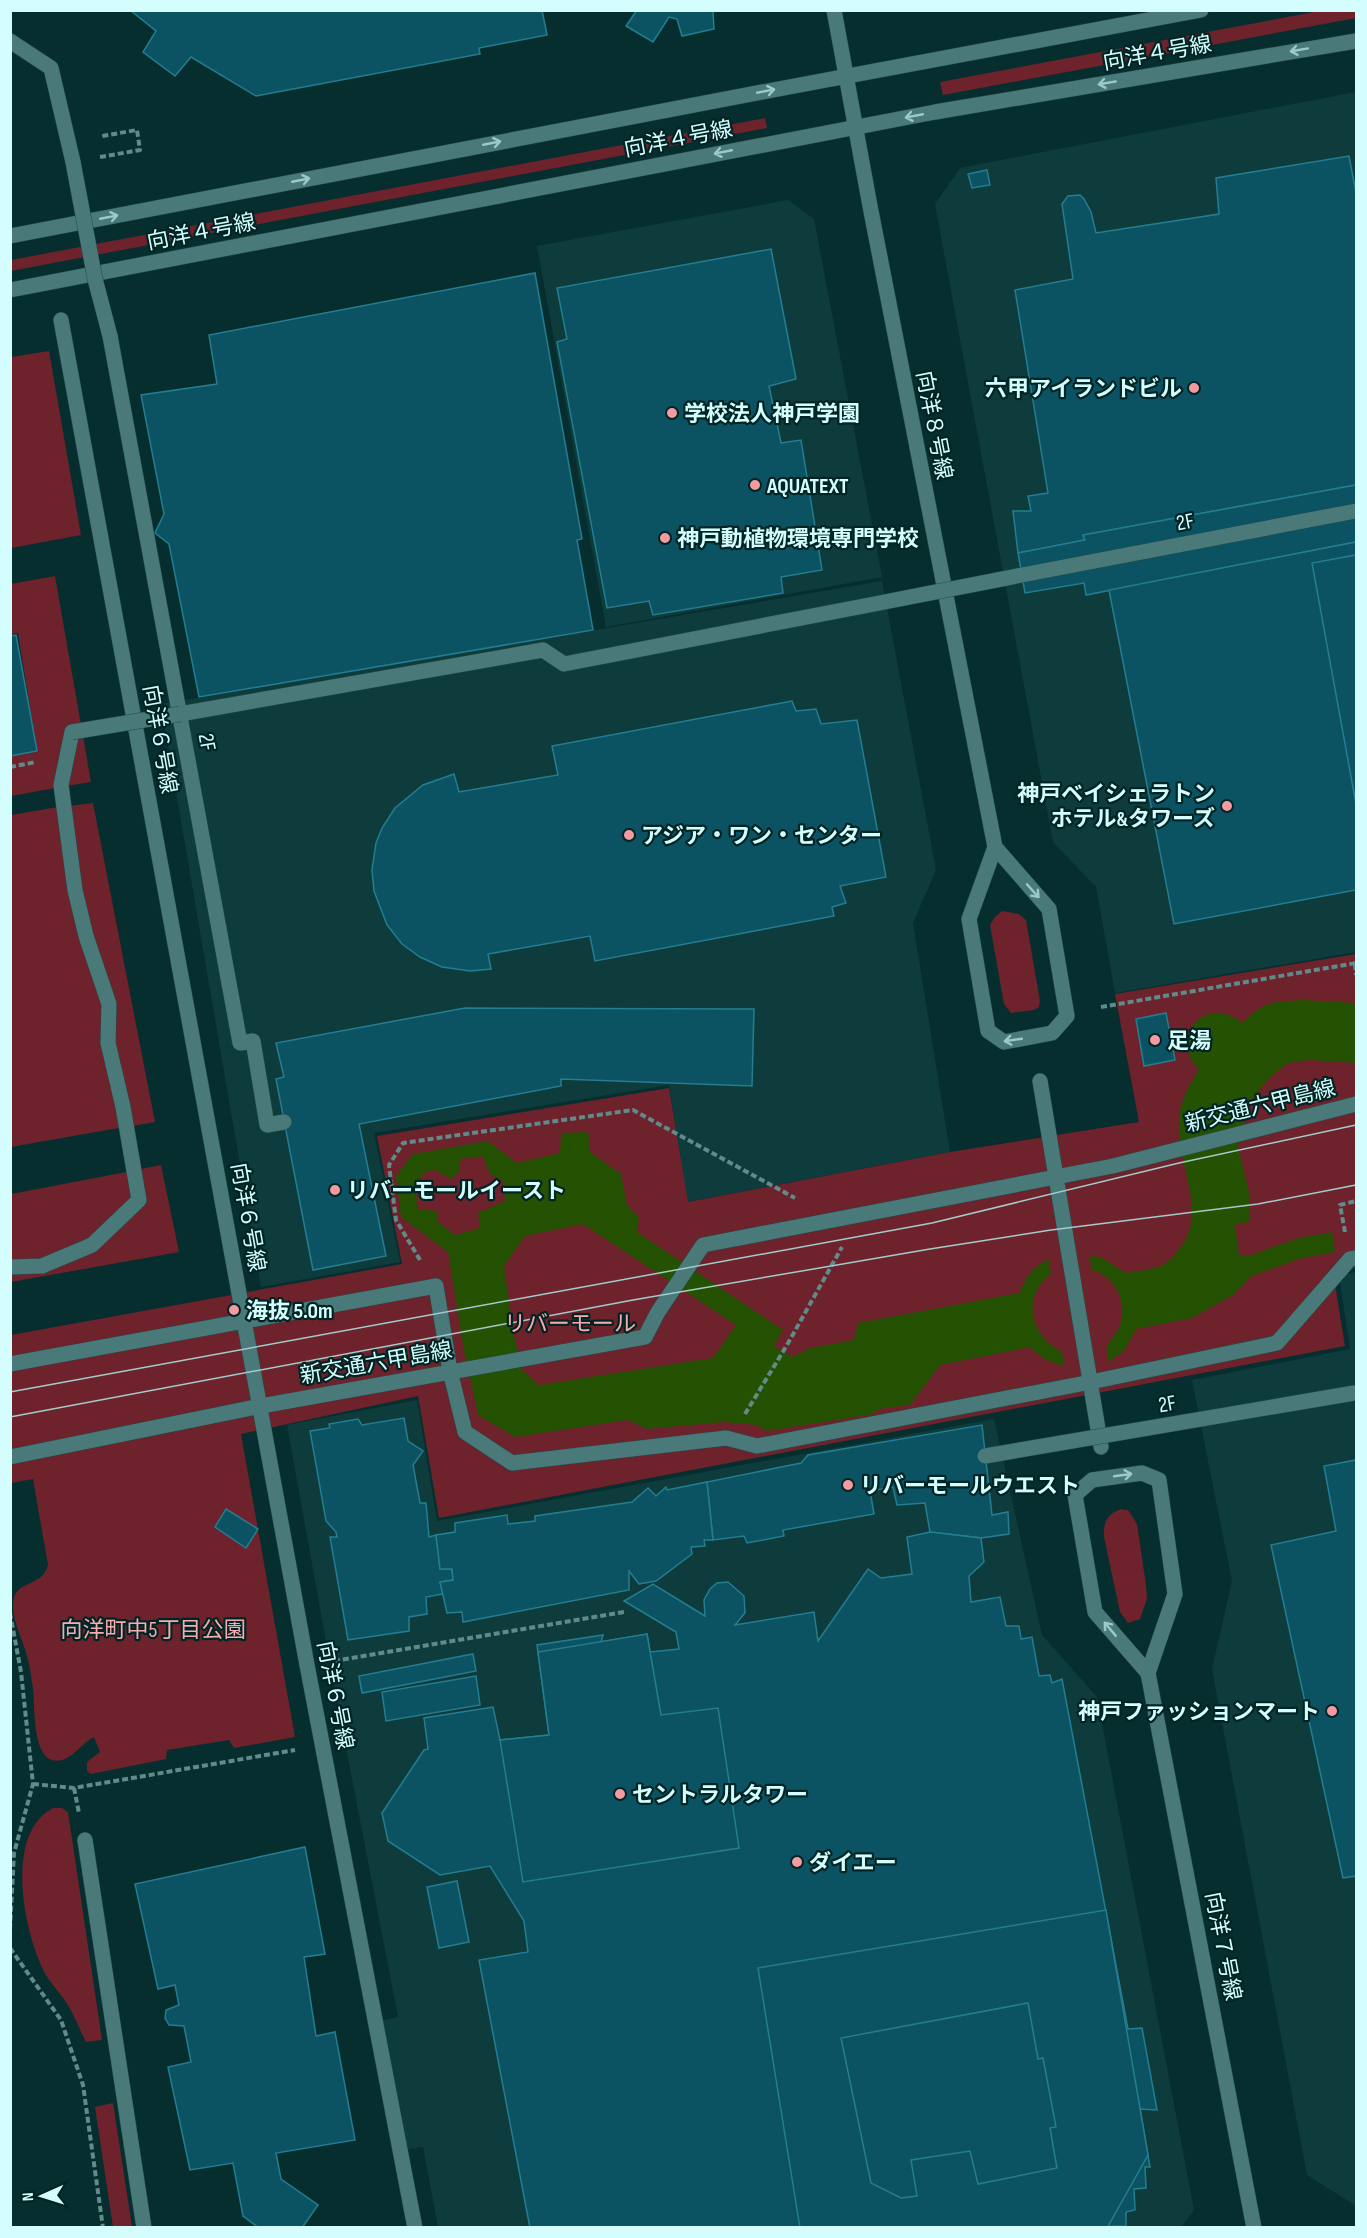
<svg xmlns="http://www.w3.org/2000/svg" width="1367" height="2238" viewBox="0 0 1367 2238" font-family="'Sofia Sans Condensed','Noto Sans JP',sans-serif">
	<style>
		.built { fill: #0e3c3c }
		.green { fill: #6e222c }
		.water { fill: #255202; fill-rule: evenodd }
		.building { fill: #0b5362; stroke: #257d90; stroke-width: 1.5; fill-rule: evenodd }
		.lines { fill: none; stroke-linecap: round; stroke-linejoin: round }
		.minor-casing { stroke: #234b4b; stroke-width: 16 }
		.path { stroke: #618a8a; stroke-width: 4; stroke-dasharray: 6 3; stroke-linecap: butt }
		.minor { stroke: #497979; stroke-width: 15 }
		.tram { stroke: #a2cbcb; stroke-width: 1.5 }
		.minor-bridge-casing { stroke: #234b4b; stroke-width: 16; stroke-linecap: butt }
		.minor-bridge { stroke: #497979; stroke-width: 15 }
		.oneway { stroke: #9cc9c9 }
		.poi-dot { fill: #f49aa0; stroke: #002424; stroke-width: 2 }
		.labels { text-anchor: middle; stroke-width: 4.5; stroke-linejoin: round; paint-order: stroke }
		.street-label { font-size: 22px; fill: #d4fefe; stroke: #002424 }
		.poi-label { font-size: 22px; font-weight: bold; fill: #d4fefe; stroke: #002424; text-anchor: start }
		.park-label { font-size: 22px; fill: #f6acaf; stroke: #002424 }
	</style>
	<rect width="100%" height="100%" fill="#062e2e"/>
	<g class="built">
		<polygon points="1356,92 1356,952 1115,993 1096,887 1053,842 935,204 960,168"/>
		<polygon points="788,200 814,219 882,577 606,627 537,246"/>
		<polygon points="882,581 936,870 913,923 950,1152 687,1202 669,1085 374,1133 400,1262 261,1287 161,704"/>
		<polygon points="1356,1272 1356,2206 1307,2175 1212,1669 1232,1581 1192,1380 1350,1349 1339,1276"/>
		<polygon points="417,1400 437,1521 994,1419 1042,1635 1097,1697 1194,2210 1181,2227 438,2227 423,2147 406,2150 380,2021 398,2017 332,1675 287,1425"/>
	</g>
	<g class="green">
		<polygon points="1325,10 1356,11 1356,18 943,95 940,82"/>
		<polygon points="765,118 767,128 11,271 11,260"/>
		<polygon points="49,351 81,535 11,548 11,357"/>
		<polygon points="55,576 91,782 66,786 69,806 93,803 155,1122 132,1126 141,1169 161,1165 179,1252 11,1282 11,1194 132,1171 124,1127 11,1147 11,815 58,807 55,788 11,796 11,756 37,751 18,633 11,634 11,584"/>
		<polygon points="1002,911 1019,914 1026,920 1040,1001 1039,1007 1034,1010 1011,1013 1004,1004 990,925 995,917"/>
		<path d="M1356,954V1267L1333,1272L1345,1346L439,1518L418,1396L241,1434L295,1737L234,1748L229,1740L167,1750L166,1759L91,1774L87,1771V1762L100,1752L94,1737C80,1744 69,1765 52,1760C32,1754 35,1705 33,1688C31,1677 30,1666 27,1656C23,1639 9,1616 14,1598C19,1580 42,1587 48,1565L33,1479L11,1483V1335L402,1264L377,1136L669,1088L688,1202L950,1152L1139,1122L1115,994Z"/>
		<path d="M1121,1509L1128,1510L1137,1524L1146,1585L1147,1599L1140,1619L1128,1623L1120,1612L1104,1537C1103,1523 1107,1514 1121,1509Z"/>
		<path d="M53,1808H62L68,1812L102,2040L86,2042C80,2030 75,2017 68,2005C61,1994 52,1985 46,1975C24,1935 3,1834 53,1808Z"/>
		<polygon points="113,2103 132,2227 113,2227 95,2107"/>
	</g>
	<g class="water">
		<path d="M1303,1000L1356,1003V1063L1310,1060L1298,1061L1286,1064L1267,1080L1251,1101L1246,1111L1238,1146L1249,1192L1250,1222L1235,1224L1239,1255H1251L1299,1238L1332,1232L1335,1252L1302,1258L1251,1276L1233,1295L1192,1318L1136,1329L1124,1351L1108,1362C1108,1358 1106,1351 1107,1347C1108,1341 1117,1334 1119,1327C1128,1303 1117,1276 1091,1270L1090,1256L1102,1258L1126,1273C1137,1271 1148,1270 1158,1267C1167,1264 1174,1256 1179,1249C1210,1212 1175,1162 1179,1120C1180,1100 1189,1086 1199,1069C1166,1038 1207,992 1242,1023C1265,1001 1272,1002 1303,1000Z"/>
		<path d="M588,1132L590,1152L621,1174L627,1205L639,1217L637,1232L783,1330L774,1346L793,1357L810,1348L854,1340L858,1323L1020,1293C1026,1275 1032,1268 1049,1259L1051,1274C1046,1278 1041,1283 1038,1288C1024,1313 1039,1341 1062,1352L1064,1366L1044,1359L1030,1347L940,1365L910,1405L879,1409L873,1414L767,1431L757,1425L724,1422L647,1429L628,1420L515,1437L478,1415L464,1351L448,1252L401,1217L396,1176L413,1154L488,1141L517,1163L560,1153L561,1133ZM483,1156L490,1174L503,1181L505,1201L478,1213L480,1228L455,1235L438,1222L437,1211L417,1209L416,1183L427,1171L436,1170L451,1179L460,1171L459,1159ZM583,1224L736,1325L713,1358L539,1385L522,1370L514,1336L504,1266L525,1236Z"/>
	</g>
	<g class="building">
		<polygon points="130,10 542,10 547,35 479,48 480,54 256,96 191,57 175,76 143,52 156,31"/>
		<polygon points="637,10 715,10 713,13 714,29 682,36 677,19 669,17 653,42 626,26"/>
		<polygon points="1349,156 1356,193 1356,485 1083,535 1085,540 1018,553 1013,511 1031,511 1028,496 1048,493 1015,290 1073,279 1062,204 1068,196 1080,195 1084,199 1091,212 1096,233 1219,214 1216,178"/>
		<polygon points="987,170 990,185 972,188 968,174"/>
		<polygon points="771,249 796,379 769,386 781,443 801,440 822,570 781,577 783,593 653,615 649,601 607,608 557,342 567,339 557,288"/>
		<polygon points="535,273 582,539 577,540 593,630 199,697 169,544 155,533 164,514 141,395 217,384 209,335"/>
		<polygon points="1356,485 1356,542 1086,595 1084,583 1025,593 1018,553 1085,540 1083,535"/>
		<polygon points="1356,542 1356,890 1174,924 1109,590"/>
		<polygon points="1356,555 1356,804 1312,563"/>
		<polygon points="16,635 37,751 10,756 10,636"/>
		<polygon points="792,701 796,711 816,709 821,724 857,720 886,877 840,886 846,903 832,907 834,916 595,961 590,936 488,954 491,969 470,971 442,967 420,957 402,944 387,925 374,891 372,870 376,843 382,828 395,808 423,785 454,774 459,792 558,775 552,746"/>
		<polygon points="465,1008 754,1009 752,1086 561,1079 561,1086 359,1124 386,1256 313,1270 276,1079 284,1077 276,1043"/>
		<polygon points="1166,1013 1175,1060 1144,1066 1136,1019"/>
		<polygon points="404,1418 408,1441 423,1451 413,1465 420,1503 426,1503 429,1537 436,1535 440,1569 452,1569 453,1580 440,1582 443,1594 426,1597 427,1614 409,1617 409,1631 348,1640 330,1537 337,1537 336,1532 326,1521 310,1431 330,1428 329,1424 358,1419 362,1425"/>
		<polygon points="982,1425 992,1515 1008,1512 1009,1534 981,1538 930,1532 925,1503 897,1505 893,1487 870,1491 874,1514 783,1530 784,1536 747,1543 744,1536 713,1540 707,1482 801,1463 808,1455"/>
		<polygon points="1356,1460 1356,1876 1343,1878 1271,1545 1336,1531 1324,1466"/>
		<polygon points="707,1482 713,1540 704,1540 705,1546 691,1547 692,1554 656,1581 639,1584 629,1571 629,1590 463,1622 462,1612 447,1613 440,1582 453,1580 452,1569 440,1569 436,1535 455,1532 455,1523 507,1515 508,1524 535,1521 535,1516 632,1502 648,1488 656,1496 666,1487 667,1490"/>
		<polygon points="226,1509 258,1529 246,1548 215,1527"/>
		<polygon points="930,1532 981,1538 984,1562 969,1576 971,1602 1000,1597 1006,1626 1019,1626 1021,1639 1032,1637 1039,1676 1050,1675 1052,1683 1062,1679 1128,2029 1142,2028 1157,2110 1140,2109 1150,2167 1145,2167 1146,2188 1134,2189 1135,2210 1126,2212 1126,2226 530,2228 479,1960 528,1952 524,1921 490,1866 440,1875 388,1841 382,1813 424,1750 428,1749 424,1718 493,1707 500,1740 549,1735 537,1645 603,1635 601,1642 647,1634 650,1652 679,1649 676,1632 624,1601 653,1584 705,1616 704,1600 710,1589 717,1583 728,1582 744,1596 745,1613 735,1625 814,1612 818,1641 868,1569 881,1578 912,1574 907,1537"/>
		<polygon points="647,1634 661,1715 718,1708 739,1848 523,1882 500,1740 549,1735 538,1652"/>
		<polygon points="473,1654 476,1671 362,1693 359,1676"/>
		<polygon points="476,1676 480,1705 386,1721 382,1692"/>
		<polygon points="305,1847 325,1954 304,1957 316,2036 335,2032 355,2140 276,2153 281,2179 318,2205 302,2228 259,2228 243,2216 233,2163 190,2170 168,2067 191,2062 184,2026 169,2025 165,2018 166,2010 179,2005 175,1985 158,1989 135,1884"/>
		<polygon points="457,1881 469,1942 439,1948 427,1887"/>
		<path d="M1106,1910L1148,2155L1107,2228H800L758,1968ZM1028,2003L1038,2059L1043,2058L1056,2127L1050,2128L1057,2168L978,2184L970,2151L911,2160L917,2196L901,2198L871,2183L841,2038Z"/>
	</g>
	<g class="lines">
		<defs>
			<g id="minor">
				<polyline points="834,10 870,206 995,847 1049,909 1067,1016 1052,1033 1004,1042 988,1031 969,919 995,847"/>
				<polyline points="10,41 51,68 73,162"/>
				<polyline points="10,236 773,90 1201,10"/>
				<polyline points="10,290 935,112 1356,41"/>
				<polyline points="61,320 307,1665 415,2228"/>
				<polyline points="110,336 240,1043 253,1041 267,1125 284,1122"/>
				<polyline points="1022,575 1356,511"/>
				<polyline points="180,714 543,650 564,664 864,606"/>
				<polyline points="1040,1081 1101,1447"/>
				<polyline points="10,1267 42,1266 92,1245 139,1200 123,1107 108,1043 109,1004 86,936 75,890 61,785 72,732"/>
				<polyline points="10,1364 436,1286 450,1371 465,1432 512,1463 726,1438 757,1446 1091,1382 1277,1343 1350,1259 1356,1258"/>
				<polyline points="10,1457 261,1406 645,1337 658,1312 703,1245 1113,1166 1356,1104"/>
				<polyline points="1148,1673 1175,1594 1159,1480 1142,1473 1092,1480 1075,1495 1095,1612 1148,1673 1254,2228"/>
				<polyline points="85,1840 144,2228"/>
			</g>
		</defs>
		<use href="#minor" class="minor-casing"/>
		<g class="path">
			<polyline points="100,157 140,150 137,130 102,136"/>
			<polyline points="10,767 36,762"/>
			<polyline points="1355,964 1356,975"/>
			<polyline points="1101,1007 1356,963"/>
			<polyline points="1345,1232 1340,1205 1356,1201"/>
			<polyline points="420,1260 396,1220 389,1165 403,1143 633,1110 795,1198"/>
			<polyline points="745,1414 787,1345 842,1247"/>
			<polyline points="10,1613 21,1672 33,1784 14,1853 10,1930"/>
			<polyline points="334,1661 624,1612"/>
			<polyline points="33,1784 74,1788 295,1750"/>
			<polyline points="74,1788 79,1813"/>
			<polyline points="10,1948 61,2020 83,2085 103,2228"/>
		</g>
		<use href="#minor" class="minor"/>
		<g class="tram">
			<polyline points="10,1392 932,1223 1179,1163 1356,1125"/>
			<polyline points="10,1417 633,1300 930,1249 1051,1230 1258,1204 1356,1185"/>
		</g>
		<defs>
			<g id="minor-bridge">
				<polyline points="73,162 95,279 110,336"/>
				<polyline points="864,606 1022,575"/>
				<polyline points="72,732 180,714"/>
				<polyline points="985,1456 1354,1393"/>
			</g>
		</defs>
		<use href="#minor-bridge" class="minor-bridge-casing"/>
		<use href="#minor-bridge" class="minor-bridge"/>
	</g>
	<defs><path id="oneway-shaft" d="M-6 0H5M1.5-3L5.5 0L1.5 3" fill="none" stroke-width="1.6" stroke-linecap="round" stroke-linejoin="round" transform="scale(1.5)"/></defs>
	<g class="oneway">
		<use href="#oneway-shaft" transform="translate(1299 50) rotate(170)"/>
		<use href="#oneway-shaft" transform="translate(1107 83) rotate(170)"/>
		<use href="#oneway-shaft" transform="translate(766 91) rotate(-11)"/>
		<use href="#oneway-shaft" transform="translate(914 116) rotate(169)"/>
		<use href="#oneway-shaft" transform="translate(492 143) rotate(-11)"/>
		<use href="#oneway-shaft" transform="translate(723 152) rotate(169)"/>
		<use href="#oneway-shaft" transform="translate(301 180) rotate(-11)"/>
		<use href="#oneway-shaft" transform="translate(109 217) rotate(-11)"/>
		<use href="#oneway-shaft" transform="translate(1033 891) rotate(48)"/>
		<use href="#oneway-shaft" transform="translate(1013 1040) rotate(172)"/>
		<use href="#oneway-shaft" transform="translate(1123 1475) rotate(-8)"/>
		<use href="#oneway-shaft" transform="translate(1110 1629) rotate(-130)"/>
	</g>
	<g class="poi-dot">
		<circle cx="1194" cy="388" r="6"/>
		<circle cx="672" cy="413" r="6"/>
		<circle cx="755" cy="485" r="6"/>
		<circle cx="665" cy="538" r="6"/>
		<circle cx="1227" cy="806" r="6"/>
		<circle cx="629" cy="835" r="6"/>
		<circle cx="1155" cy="1040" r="6"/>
		<circle cx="335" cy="1190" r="6"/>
		<circle cx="234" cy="1310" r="6"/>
		<circle cx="848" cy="1485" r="6"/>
		<circle cx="1332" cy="1711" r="6"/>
		<circle cx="620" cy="1794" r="6"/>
		<circle cx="797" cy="1862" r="6"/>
	</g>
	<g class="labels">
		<g class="street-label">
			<text transform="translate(1157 52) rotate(-10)" y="8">向洋４号線</text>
			<text transform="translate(678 138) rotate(-11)" y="8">向洋４号線</text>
			<text transform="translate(201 231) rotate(-11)" y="8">向洋４号線</text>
			<text transform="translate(935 425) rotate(79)" y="8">向洋８号線</text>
			<text transform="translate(1185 521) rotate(-11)" y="8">2F</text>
			<text transform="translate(161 739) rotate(80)" y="8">向洋６号線</text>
			<text transform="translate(208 742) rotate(80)" y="8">2F</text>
			<text transform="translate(1260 1105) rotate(-14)" y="8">新交通六甲島線</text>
			<text transform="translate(249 1217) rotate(80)" y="8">向洋６号線</text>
			<text transform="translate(376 1362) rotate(-10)" y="8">新交通六甲島線</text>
			<text transform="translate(1167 1403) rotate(-10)" y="8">2F</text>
			<text transform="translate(336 1695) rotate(79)" y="8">向洋６号線</text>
			<text transform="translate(1224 1946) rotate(79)" y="8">向洋７号線</text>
		</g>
		<g class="poi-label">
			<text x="1182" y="396" text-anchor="end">六甲アイランドビル</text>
			<text x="684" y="421">学校法人神戸学園</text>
			<text x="767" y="493">AQUATEXT</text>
			<text x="677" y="546">神戸動植物環境専門学校</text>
			<text x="1215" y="801" text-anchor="end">神戸ベイシェラトン<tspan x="1215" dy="25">ホテル&amp;タワーズ</tspan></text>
			<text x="641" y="843">アジア・ワン・センター</text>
			<text x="1167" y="1048">足湯</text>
			<text x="347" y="1198">リバーモールイースト</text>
			<text x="246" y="1318">海抜 5.0m</text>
			<text x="860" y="1493">リバーモールウエスト</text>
			<text x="1320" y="1719" text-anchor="end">神戸ファッションマート</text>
			<text x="632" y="1802">セントラルタワー</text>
			<text x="809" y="1870">ダイエー</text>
		</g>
		<g class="park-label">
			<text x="570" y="1331">リバーモール</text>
			<text x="153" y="1637">向洋町中5丁目公園</text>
		</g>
	</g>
	<rect width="1367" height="2238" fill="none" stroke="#d4fefe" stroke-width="24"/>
	<g transform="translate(42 2196) rotate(267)" stroke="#002424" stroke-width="4.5" paint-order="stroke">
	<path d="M0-4.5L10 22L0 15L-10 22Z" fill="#d4fefe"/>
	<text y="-9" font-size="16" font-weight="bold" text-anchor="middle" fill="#d4fefe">N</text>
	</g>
</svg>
